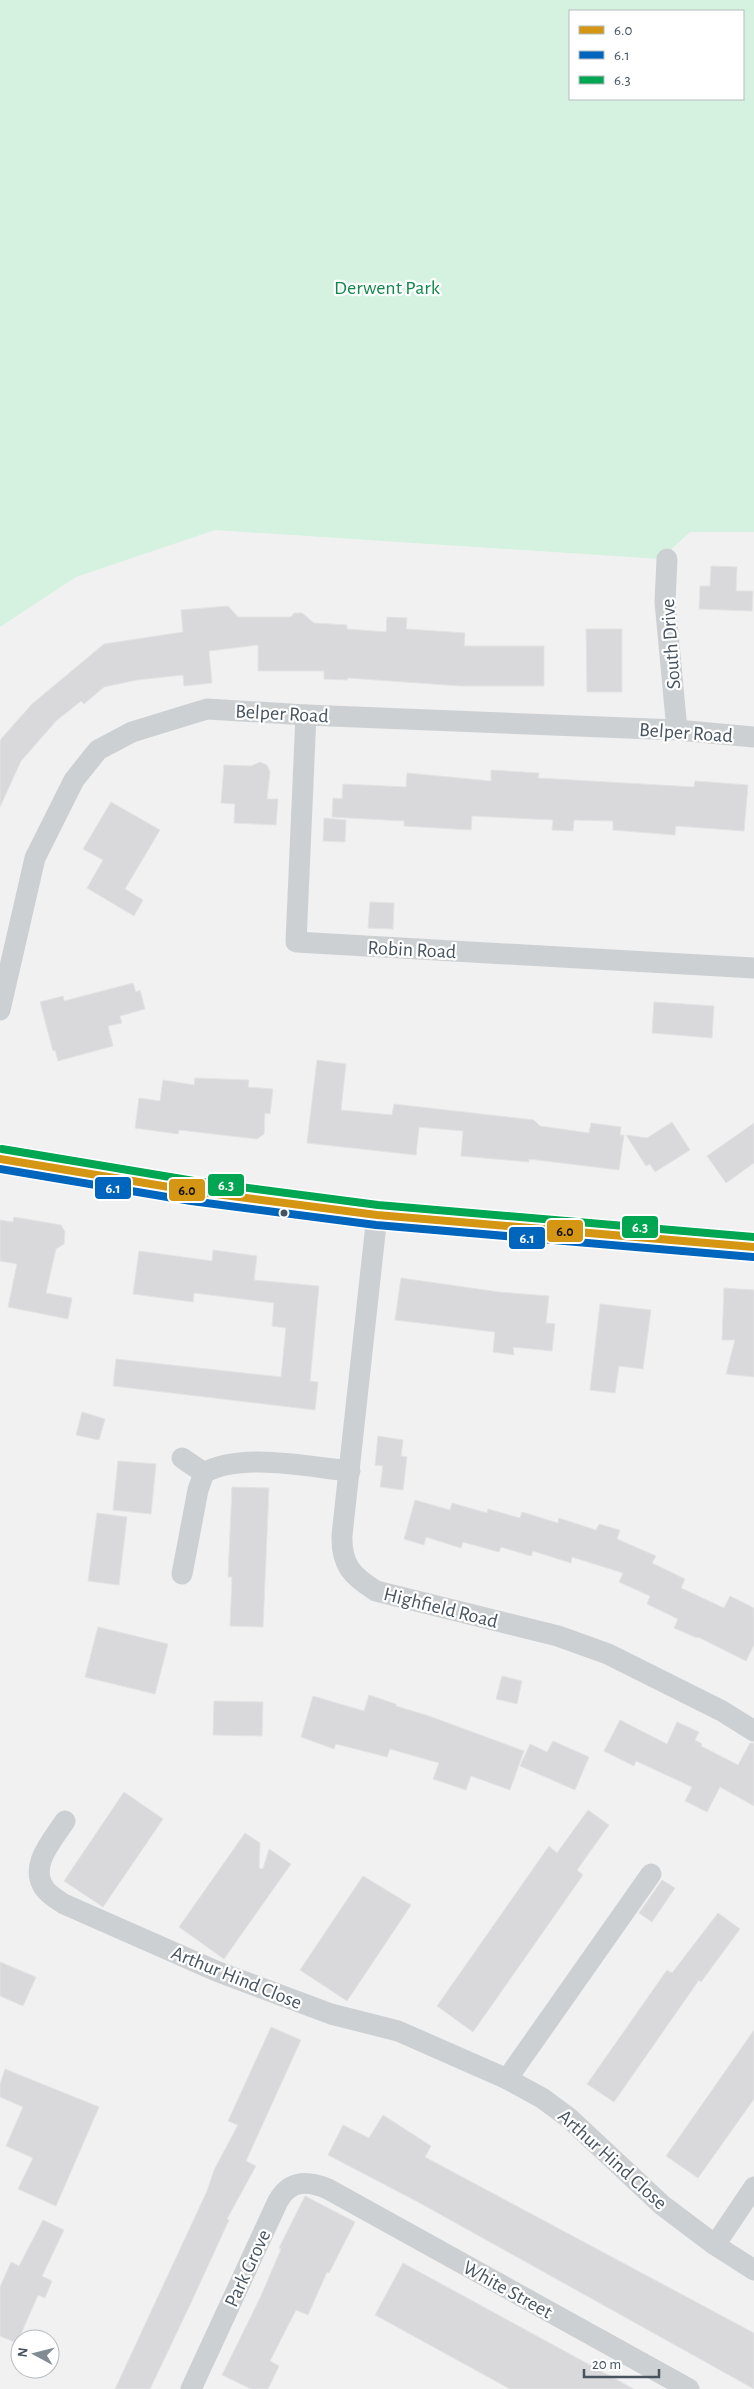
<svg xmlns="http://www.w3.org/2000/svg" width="754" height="2389" viewBox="0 0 754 2389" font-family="'Alegreya Sans',sans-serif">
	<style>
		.green { fill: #d4f2df; fill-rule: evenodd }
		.building { fill: #d9d9db; stroke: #e3e3e4 }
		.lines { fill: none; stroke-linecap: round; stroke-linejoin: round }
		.street { stroke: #cdd0d2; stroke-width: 21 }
		.primary { stroke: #c8ccd0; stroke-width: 28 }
		.bus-1-casing { stroke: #fff; stroke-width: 11 }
		.bus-2-casing { stroke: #fff; stroke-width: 11 }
		.bus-3-casing { stroke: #fff; stroke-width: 11 }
		.bus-1 { stroke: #d49613; stroke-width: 8 }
		.bus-2 { stroke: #0065bd; stroke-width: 8 }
		.bus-3 { stroke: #00a651; stroke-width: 8 }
		.bus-dot { fill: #47545f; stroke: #fff; stroke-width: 2 }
		.labels { text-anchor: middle; stroke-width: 4.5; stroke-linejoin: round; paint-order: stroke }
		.park-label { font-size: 20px; fill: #10884c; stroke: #fff }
		.street-label { font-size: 20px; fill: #47545f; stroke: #fff }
		.line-badge { stroke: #fff; stroke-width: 2 }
		.badge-label { font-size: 14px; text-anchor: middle; font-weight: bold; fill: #fff }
		.pale-badge-label { font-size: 14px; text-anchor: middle; font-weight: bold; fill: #111 }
	</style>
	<rect width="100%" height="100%" fill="#f2f1f1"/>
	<path class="green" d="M0,0H754V532H690L661,559L215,530L76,577L0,627ZM570,11H743V99H570Z"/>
	<g class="building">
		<polygon points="711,566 737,567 736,591 753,591 752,611 699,609 700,586 710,586"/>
		<polygon points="228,606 238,617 291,617 294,613 302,613 314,623 347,625 347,629 386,632 387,617 407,618 406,629 465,633 464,646 544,646 544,686 461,686 348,678 347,680 324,679 324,671 258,671 258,645 209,651 212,683 184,686 183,675 137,680 104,687 84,704 81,701 56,721 21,761 0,807 0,740 32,704 104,644 183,632 181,610"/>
		<polygon points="586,629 622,629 622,692 587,692"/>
		<polygon points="260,762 267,765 270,772 267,799 278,799 276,825 234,823 235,804 221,803 224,765 251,766"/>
		<polygon points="491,770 539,773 538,778 694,787 695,781 748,785 744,831 676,826 675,835 613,830 613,821 574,820 573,831 552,830 553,820 472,816 471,830 404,826 404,821 332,817 333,798 342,799 343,784 406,787 407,773 491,781"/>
		<polygon points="111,802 160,830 125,889 143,900 134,916 87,888 103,860 83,849"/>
		<polygon points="324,818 346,820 345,842 323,841"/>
		<polygon points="370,902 394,903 393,929 368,928"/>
		<polygon points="133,983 136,992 140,990 145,1009 120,1016 122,1023 108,1026 113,1046 58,1061 55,1050 53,1051 40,1002 63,996 64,1001"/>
		<polygon points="654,1002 714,1006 712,1038 652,1033"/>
		<polygon points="317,1060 346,1064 341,1110 392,1115 394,1104 534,1120 540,1126 589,1133 591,1123 621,1127 620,1135 624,1135 619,1170 529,1159 529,1162 461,1156 463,1131 419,1127 416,1155 307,1143"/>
		<polygon points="195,1078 249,1080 248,1087 273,1089 270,1114 265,1113 264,1134 257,1139 179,1130 178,1134 135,1128 139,1098 160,1101 163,1080 194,1085"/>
		<polygon points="672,1122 690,1150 655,1172 650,1164 646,1166 626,1135 647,1138"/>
		<polygon points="754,1123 754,1163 726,1183 707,1156"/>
		<polygon points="14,1217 61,1225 65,1232 64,1244 56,1249 46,1293 72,1298 68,1319 8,1307 17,1264 0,1261 0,1220 13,1222"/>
		<polygon points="213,1250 257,1256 254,1280 319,1286 310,1381 318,1382 315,1410 113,1386 116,1359 281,1377 286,1328 272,1326 274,1303 194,1293 193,1302 133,1294 139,1251 212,1261"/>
		<polygon points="401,1278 499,1292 549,1296 546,1323 555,1324 552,1351 513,1347 514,1355 493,1352 495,1332 395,1320"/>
		<polygon points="724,1288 754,1290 754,1377 726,1374 735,1340 722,1340"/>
		<polygon points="600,1304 651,1310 643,1369 619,1366 615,1393 590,1390"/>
		<polygon points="82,1412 105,1419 99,1440 76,1435"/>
		<polygon points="378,1436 403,1440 401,1456 407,1457 403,1490 380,1487 383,1466 375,1465"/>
		<polygon points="118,1461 156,1464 151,1514 113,1510"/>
		<polygon points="232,1487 269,1488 263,1627 230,1626 232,1577 228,1577"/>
		<polygon points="415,1500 450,1510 452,1503 487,1513 488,1509 520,1518 522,1512 558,1523 559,1518 596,1530 599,1524 620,1530 617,1539 656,1556 652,1563 685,1579 681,1588 724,1608 730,1596 754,1608 754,1645 746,1661 698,1637 697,1638 674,1628 678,1619 647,1604 650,1596 619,1582 623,1573 572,1557 571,1563 533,1551 531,1556 501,1547 499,1552 463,1542 461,1548 426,1537 424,1545 404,1539"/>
		<polygon points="97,1513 127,1517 119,1585 88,1581"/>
		<polygon points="98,1627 168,1644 155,1694 85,1677"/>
		<polygon points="502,1676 522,1681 517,1704 496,1699"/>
		<polygon points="369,1695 396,1704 396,1706 429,1716 524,1751 510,1790 471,1776 466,1790 433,1779 439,1763 390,1749 387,1757 336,1744 334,1749 301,1737 313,1696 364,1711"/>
		<polygon points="214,1701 263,1702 262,1736 213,1735"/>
		<polygon points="620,1720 667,1744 677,1722 699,1732 695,1740 702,1744 701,1746 738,1765 750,1743 754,1743 754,1806 720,1787 707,1812 685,1801 692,1787 636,1761 634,1766 604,1751"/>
		<polygon points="553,1741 589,1757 575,1790 520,1766 530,1744 547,1752"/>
		<polygon points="124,1792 163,1819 103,1907 64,1881"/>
		<polygon points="588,1810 609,1825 577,1870 583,1875 473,2032 437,2006 549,1846 557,1853"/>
		<polygon points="245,1833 260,1843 259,1868 263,1869 269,1849 291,1864 224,1959 179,1927"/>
		<polygon points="363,1876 411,1905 347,2001 300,1970"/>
		<polygon points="662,1880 675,1888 652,1922 639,1913"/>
		<polygon points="718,1913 740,1929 701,1982 699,1980 614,2102 587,2084 667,1970 672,1973"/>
		<polygon points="0,1962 36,1977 23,2006 0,1996"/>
		<polygon points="271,2027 301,2040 246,2161 256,2166 227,2219 229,2220 190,2305 150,2389 115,2389 207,2191 214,2170 238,2125 228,2121"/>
		<polygon points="754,2030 754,2099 698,2178 666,2156"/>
		<polygon points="5,2069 99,2107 56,2206 18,2189 33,2158 6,2146 23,2107 0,2097 0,2084"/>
		<polygon points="383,2115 431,2146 425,2157 754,2333 754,2389 418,2202 328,2155 343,2125 369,2138"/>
		<polygon points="305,2196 355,2222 329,2273 327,2272 308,2315 296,2310 270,2361 279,2366 268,2389 251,2389 222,2375 260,2298 281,2249 279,2248"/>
		<polygon points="43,2220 64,2230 42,2276 52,2281 45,2298 38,2295 17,2343 0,2336 0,2287 11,2262 19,2266"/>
		<polygon points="403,2263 634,2389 510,2389 375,2315"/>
	</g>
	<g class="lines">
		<g class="street">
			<polyline points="667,559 665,602 677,730"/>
			<polyline points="306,715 296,942 754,968"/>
			<polyline points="0,1010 35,858 74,780 98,750 132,732 207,709 306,715 677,730 754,737"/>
			<path d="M377,1215L342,1535C341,1565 352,1576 376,1591L558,1636L608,1654L722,1711L754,1731"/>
			<polyline points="182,1458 204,1473"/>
			<path d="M182,1574L198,1490L204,1473C241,1452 308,1467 350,1471"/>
			<path d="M65,1821C52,1841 28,1866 45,1889C49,1895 58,1900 64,1904L216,1971L331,2014L398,2031L507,2079L542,2098L569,2118L662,2205L715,2245L754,2270"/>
			<polyline points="507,2079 651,1874"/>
			<polyline points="715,2245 754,2187"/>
			<path d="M191,2389L278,2201C290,2180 307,2180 328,2189L689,2389"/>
		</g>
		<polyline class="primary" points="0,1159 193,1191 377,1215 754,1247"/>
		<defs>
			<polyline id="bus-1" points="0,1159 193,1191 377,1215 754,1247"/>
			<polyline id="bus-2" points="0,1169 191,1201 376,1225 753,1257"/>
			<polyline id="bus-3" points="2,1149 194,1181 378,1205 754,1237"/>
		</defs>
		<use href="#bus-1" class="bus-1-casing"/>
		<use href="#bus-2" class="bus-2-casing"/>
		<use href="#bus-3" class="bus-3-casing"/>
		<use href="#bus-1" class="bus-1"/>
		<use href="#bus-2" class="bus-2"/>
		<use href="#bus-3" class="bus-3"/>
	</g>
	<circle class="bus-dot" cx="284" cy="1213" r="4.5"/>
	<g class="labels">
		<g class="park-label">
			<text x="387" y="294">Derwent Park</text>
		</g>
		<g class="street-label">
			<text transform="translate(670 644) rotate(-94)" y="7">South Drive</text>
			<text transform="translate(282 713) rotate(3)" y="7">Belper Road</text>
			<text transform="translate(686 732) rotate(4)" y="7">Belper Road</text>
			<text transform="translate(412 949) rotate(3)" y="7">Robin Road</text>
			<text transform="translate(441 1607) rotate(14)" y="7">Highfield Road</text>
			<text transform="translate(237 1977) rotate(22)" y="7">Arthur Hind Close</text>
			<text transform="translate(613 2159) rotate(42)" y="7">Arthur Hind Close</text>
			<text transform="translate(247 2268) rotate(-65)" y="7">Park Grove</text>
			<text transform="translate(508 2289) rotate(29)" y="7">White Street</text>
		</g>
	</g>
	<g class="line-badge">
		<rect x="207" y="1173" width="38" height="24" rx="5" fill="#00a651"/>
		<rect x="94" y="1176" width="38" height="24" rx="5" fill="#0065bd"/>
		<rect x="168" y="1178" width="38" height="24" rx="5" fill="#d49613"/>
		<rect x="621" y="1215" width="38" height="24" rx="5" fill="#00a651"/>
		<rect x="546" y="1219" width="38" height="24" rx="5" fill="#d49613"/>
		<rect x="508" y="1226" width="38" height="24" rx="5" fill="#0065bd"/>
	</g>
	<g class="badge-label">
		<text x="226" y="1190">6.3</text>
		<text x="113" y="1193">6.1</text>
		<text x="640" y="1232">6.3</text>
		<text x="527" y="1243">6.1</text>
	</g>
	<g class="pale-badge-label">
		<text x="187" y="1195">6.0</text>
		<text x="565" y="1236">6.0</text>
	</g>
	<rect x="569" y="10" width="175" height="90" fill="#ffffff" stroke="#b5bbbf"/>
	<rect x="579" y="26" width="25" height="8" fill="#d49613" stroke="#b5bbbf"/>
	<text x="614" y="35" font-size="15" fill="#47545f">6.0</text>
	<rect x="579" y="51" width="25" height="8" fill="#0065bd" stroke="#b5bbbf"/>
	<text x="614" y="60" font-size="15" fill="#47545f">6.1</text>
	<rect x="579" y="76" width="25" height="8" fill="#00a651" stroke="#b5bbbf"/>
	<text x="614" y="85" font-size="15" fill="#47545f">6.3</text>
	<g transform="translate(35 2354) rotate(277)"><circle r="24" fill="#ffffff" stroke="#b5bbbf"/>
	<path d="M0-4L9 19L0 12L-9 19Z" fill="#838b92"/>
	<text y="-8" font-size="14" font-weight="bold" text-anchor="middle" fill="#47545f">N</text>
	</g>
	<path d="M584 2369v8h75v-8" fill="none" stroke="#47545f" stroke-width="2.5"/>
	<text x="592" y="2369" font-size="15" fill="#47545f" stroke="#ffffff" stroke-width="4" paint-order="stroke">20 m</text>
</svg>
